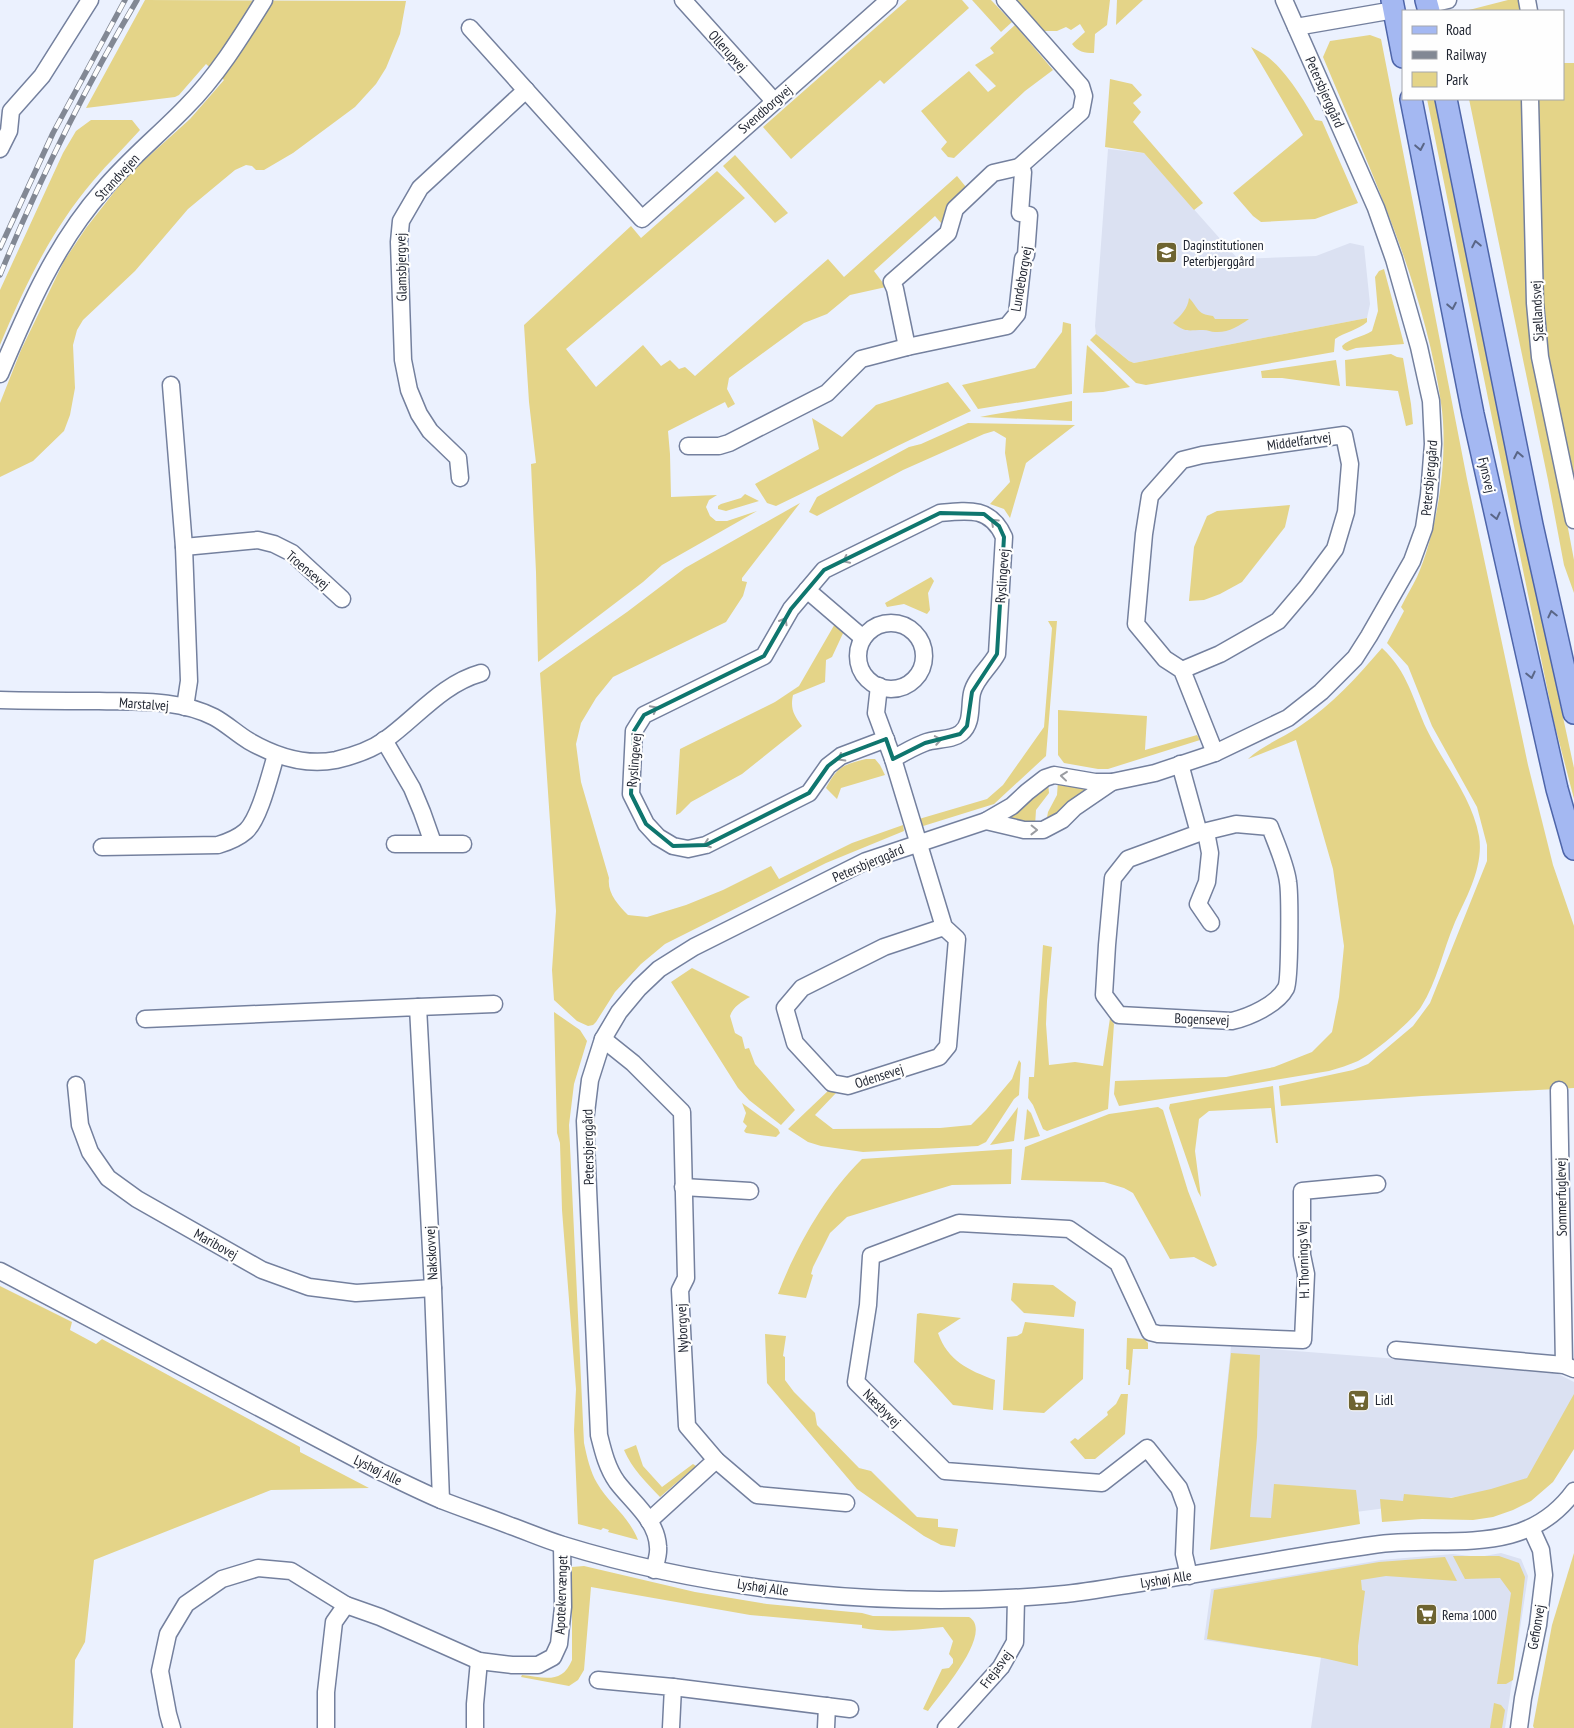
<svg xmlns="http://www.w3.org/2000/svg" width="1574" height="1728" viewBox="0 0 1574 1728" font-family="'PT Sans Narrow',sans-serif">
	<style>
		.built { fill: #dbe1f2 }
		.green { fill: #e4d488 }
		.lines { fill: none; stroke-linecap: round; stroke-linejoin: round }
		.minor-casing { stroke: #74809e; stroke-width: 19 }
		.major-casing { stroke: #4e65a9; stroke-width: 24 }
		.minor { stroke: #fff; stroke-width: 16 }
		.major { stroke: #a4b8f2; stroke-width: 21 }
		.rail-casing { stroke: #828894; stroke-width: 5.5 }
		.rail { stroke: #fefefe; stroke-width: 4; stroke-dasharray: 11; stroke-linecap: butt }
		.oneway { stroke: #5a6687 }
		.oneway2 { stroke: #9a9ca1 }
		.marked { fill: none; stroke: #0f766e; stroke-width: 4; stroke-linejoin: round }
		.labels { text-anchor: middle; stroke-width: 4.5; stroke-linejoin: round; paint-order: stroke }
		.street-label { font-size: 14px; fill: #1e232f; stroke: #fefefe }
		.poi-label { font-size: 14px; fill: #1e232f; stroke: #fefefe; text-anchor: start }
	</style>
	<rect width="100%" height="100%" fill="#ebf1fe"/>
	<g class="built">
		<polygon points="1108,149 1144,153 1238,259 1316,256 1350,243 1364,246 1370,304 1367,318 1134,363 1129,361 1096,334 1095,326"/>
		<polygon points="1231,1346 1552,1371 1574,1382 1574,1412 1534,1483 1409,1505 1348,1513 1212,1535"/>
		<polygon points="1501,1553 1521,1559 1528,1576 1505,1728 1311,1728 1321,1657 1204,1640 1211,1589 1381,1560 1453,1554 1479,1557"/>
	</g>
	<g class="green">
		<polygon points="145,0 406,1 400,34 386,68 376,84 355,107 293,153 264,170 256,170 252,166 246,165 235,170 188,209 135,271 83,320 77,330 73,345 75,388 70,415 64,431 33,461 0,477 0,403 21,350 64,261 86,228 122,182 138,166 190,119 224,80 206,64 179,95 175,97 86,108"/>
		<polygon points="907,0 962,0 969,8 884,84 880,80 791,159 763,127"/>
		<polygon points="972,0 991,0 1012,22 1001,32"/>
		<path d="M1014,0H1110L1107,25L1095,34L1094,53C1084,53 1078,52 1072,44L1085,32L1080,24L1071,30L1066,27L1057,31H1040Z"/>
		<polygon points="1117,0 1143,0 1116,25"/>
		<polygon points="1508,0 1521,0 1522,11 1465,11"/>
		<polygon points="1015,25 1053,70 1025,91 954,158 948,157 941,149 947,142 921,111 969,71 988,92 996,86 975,65 994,53 990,48"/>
		<path d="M1370,35L1381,39L1467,479L1528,765L1553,865L1574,926V1088L1422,1096L1281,1106L1279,1086L1353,1070L1368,1064L1413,1026L1430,1003L1487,861V845L1477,807L1432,726L1408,666L1387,643L1404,611L1401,607C1406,597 1412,587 1417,577C1438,529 1449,455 1441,403C1424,283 1369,167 1323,57L1330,41Z"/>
		<path d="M1251,47C1256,50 1261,52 1265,55C1284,68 1304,100 1315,120L1322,121L1358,203L1315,219L1261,222L1253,216L1233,193L1303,135Z"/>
		<path d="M1563,63H1574V492C1563,436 1549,380 1543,323C1536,249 1539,173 1538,99H1563Z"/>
		<polygon points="1110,79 1132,84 1142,95 1133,103 1141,112 1133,122 1203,203 1194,210 1144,153 1105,147"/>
		<polygon points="1427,99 1435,99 1448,158 1528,555 1574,768 1574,799 1554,722"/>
		<polygon points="1469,99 1524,99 1526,150 1561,491 1574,560 1574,593 1564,565 1548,480"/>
		<path d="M91,120H132L140,130C125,147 108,163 93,181C52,229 24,287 0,345V290L63,153L76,131Z"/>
		<polygon points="735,155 788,213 775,223 723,166"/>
		<polygon points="717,171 745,198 566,349 596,387 643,345 661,366 670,360 679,369 685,367 695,376 828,259 844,277 957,176 966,187 946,206 943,224 941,223 935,216 874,271 886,287 850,295 827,314 804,323 729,378 727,389 735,404 728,408 725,402 668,431 670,454 671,497 717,495 709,500 706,507 710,516 716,521 727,521 757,511 662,565 643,582 538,662 536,572 531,464 536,463 529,402 524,325 631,226 641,238"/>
		<path d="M1384,269L1404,344L1356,348L1347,351L1343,349L1342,346C1350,338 1363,337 1372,331L1378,311L1375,277L1379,271Z"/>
		<path d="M1189,298C1199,308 1196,314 1213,316L1215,319H1249C1239,326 1228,333 1215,332C1211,332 1208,330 1203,330C1188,330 1186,333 1173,323C1180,316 1188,309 1189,298Z"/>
		<path d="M1367,318V322C1358,330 1345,332 1335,339L1334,352L1146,385L1136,383L1090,340L1096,334L1129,361L1134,363Z"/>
		<polygon points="1063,322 1071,324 1072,394 978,409 962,385 1035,368 1062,332"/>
		<polygon points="1087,345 1130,387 1103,392 1083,393"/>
		<polygon points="1391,354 1397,357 1403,358 1411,404 1413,424 1406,426 1398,391 1346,386 1345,360"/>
		<polygon points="1336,360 1340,386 1282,378 1262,378 1261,371"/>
		<path d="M948,382L971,411C905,441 841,475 776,506L767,503L755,484L819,449L812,418L842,437L876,405Z"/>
		<polygon points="1072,401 1072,421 980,417 990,415"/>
		<polygon points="968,423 1075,425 1026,463 1010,518 1004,509 990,504 1010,482 1005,453 1006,438 994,431 984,434 903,470 817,516 809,512 817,497 909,447 921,444"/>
		<polygon points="745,494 759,501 726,511 718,509 718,506 721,504 741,498"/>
		<path d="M800,503L742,578V581L747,582L743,596L726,622L613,677L596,698L581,723L576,744L581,782L609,878C607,893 618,905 628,915L647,917L686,905L723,890L771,866L779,879L852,843L903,825L904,831L826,863L665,944L641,964L615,992L596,1022L593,1025L588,1026L577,1021L554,1000L552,970L556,911L540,673L627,612L685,568Z"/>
		<polygon points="1290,505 1285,527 1242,582 1220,594 1204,600 1189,601 1194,547 1207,516 1217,511"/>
		<polygon points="931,577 934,581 928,593 930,610 927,614 904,604 887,607 885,603"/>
		<polygon points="1048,621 1057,621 1046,756 994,804 920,827 919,819 987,799 1003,785 1044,727 1052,628"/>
		<path d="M836,622L845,629L832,657L826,660L825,682L793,695C790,709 794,715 802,726L742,774L691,802L680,813L676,815L680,749L775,702L799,686Z"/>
		<path d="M1382,648C1408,672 1413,700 1427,730C1444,765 1472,797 1479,836C1484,866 1467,896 1455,922C1443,950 1437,982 1421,1007C1411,1022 1374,1053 1358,1061C1349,1065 1339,1068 1329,1071L1119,1106L1114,1094L1115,1081L1226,1077L1274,1067L1312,1052L1332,1032L1339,997L1344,946L1333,869L1296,740L1248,759C1263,745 1283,738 1300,726C1332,705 1357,677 1382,648Z"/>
		<polygon points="1058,710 1147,716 1145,750 1197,735 1200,740 1108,769 1098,769 1064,763 1058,755"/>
		<path d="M866,759H875L880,765L885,775L841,788L837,799L826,788C838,766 843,765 866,759Z"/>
		<polygon points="1058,781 1088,789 1046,823 1048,812 1057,795"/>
		<polygon points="1048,783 1049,793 1036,810 1035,826 1006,818"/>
		<polygon points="1043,945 1052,947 1047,1001 1046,1024 1049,1065 1075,1062 1103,1066 1110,1018 1114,1024 1108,1109 1047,1131 1043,1129 1033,1105 1028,1098 1029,1077 1034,1077"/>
		<path d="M692,968L750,997C742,1001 733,1007 730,1016L735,1033L742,1037L745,1049L749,1048L755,1064L795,1110L781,1125L749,1100L738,1088L671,982Z"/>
		<path d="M554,1012L580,1030L587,1041L574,1084L569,1125L584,1443C587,1457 590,1471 597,1483C609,1504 628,1515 638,1540L608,1532L609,1530L603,1528L601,1530L578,1524L574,1430L576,1389L562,1210L560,1143L557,1133Z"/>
		<polygon points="1019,1060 1021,1063 1019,1095 1014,1099 986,1142 978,1146 863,1152 821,1146 808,1142 788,1129 830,1089 836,1093 815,1115 833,1129 940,1128 971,1125 986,1110 1012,1079"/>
		<polygon points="1273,1086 1278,1143 1276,1143 1271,1108 1209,1111 1199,1119 1195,1151 1201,1197 1198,1192 1169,1108 1170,1104"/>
		<polygon points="742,1103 778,1129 780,1133 776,1137 746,1133 744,1131 747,1126 743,1122 746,1113"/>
		<polygon points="1018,1107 1014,1141 990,1145"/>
		<polygon points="1158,1107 1163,1110 1188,1191 1217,1265 1213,1267 1194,1257 1170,1259 1133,1193 1124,1188 1104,1182 1021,1180 1025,1147 1109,1114"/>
		<polygon points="1027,1109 1031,1113 1040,1136 1024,1140"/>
		<path d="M1012,1149L1011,1184L952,1185L847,1217L830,1233L813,1267L811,1274L813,1275L806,1298L778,1294C796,1247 826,1194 862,1159Z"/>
		<polygon points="1013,1283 1053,1285 1076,1302 1074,1317 1024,1313 1011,1300"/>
		<polygon points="0,1286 72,1322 70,1330 96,1344 102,1339 300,1447 300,1452 369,1488 271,1490 94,1560 85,1642 75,1660 73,1728 0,1728"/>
		<path d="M920,1313L961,1318L938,1333C948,1361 968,1370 995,1380L993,1410L953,1405L914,1362L917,1314Z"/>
		<polygon points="1025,1322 1084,1329 1083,1379 1044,1413 1003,1410 1007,1337 1017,1336 1022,1333"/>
		<polygon points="765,1334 786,1336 783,1356 785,1357 785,1380 794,1392 815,1413 817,1425 859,1468 871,1471 917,1517 938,1519 938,1527 958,1529 955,1547 941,1545 924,1536 857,1489 767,1383"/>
		<polygon points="1127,1338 1144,1339 1148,1343 1148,1349 1133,1349 1130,1385 1128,1385 1129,1370 1126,1369"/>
		<polygon points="1231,1353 1260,1355 1257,1437 1250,1517 1271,1518 1274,1484 1356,1490 1360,1524 1210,1550"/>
		<polygon points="1121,1394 1128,1394 1125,1434 1095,1459 1085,1459 1070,1442 1075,1438 1078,1440 1108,1415 1107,1412 1116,1404"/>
		<polygon points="1574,1394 1574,1449 1553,1482 1531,1501 1513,1510 1493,1517 1473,1520 1422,1519 1382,1522 1380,1499 1403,1501 1404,1494 1451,1498 1491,1489 1527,1478"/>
		<path d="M636,1445L643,1466L662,1487L693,1464L696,1466L660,1497C646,1482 632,1469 624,1450Z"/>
		<polygon points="1574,1553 1574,1728 1534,1728 1533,1726 1552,1625"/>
		<polygon points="1453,1556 1499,1556 1519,1563 1525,1577 1513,1680 1506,1684 1497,1684 1511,1593 1500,1578 1465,1579"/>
		<polygon points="1445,1557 1457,1581 1386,1576 1361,1580 1362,1590 1365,1591 1358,1646 1358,1666 1323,1658 1207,1639 1214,1590 1379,1562"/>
		<path d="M584,1566L695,1592L767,1604L862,1613L873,1616L969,1617C995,1632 939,1695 928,1711L923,1709L942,1669L949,1668L953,1663V1659L949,1654L953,1641L943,1627C915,1630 889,1633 862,1628V1625L750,1615L591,1587L584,1670L578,1680L569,1686L521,1677L522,1675C543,1677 562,1685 572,1660V1567Z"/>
		<polygon points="1494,1703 1501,1705 1505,1710 1502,1728 1490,1728"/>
	</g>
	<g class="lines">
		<defs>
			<g id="minor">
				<polyline points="683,0 774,101"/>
				<polyline points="1527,0 1529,11"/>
				<polyline points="1427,5 1448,0"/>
				<polyline points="1296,27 1394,10"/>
				<polyline points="470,28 642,219 889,0"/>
				<polyline points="1530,99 1535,303 1540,357 1574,520"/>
				<polyline points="0,149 9,131 11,111 42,76 90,0"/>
				<polyline points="907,347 895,289 892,282 948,233 955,209 993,173 1019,167 1081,112 1084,96 1081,86 1005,0"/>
				<path d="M0,374C27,310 56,243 103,190C128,160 159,135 186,107C217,76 241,37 264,0"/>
				<polyline points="171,385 184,547 189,681 185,707"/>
				<polyline points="688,446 719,446 729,443 827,393 861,359 907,347 1007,326 1017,314 1023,259 1026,255 1029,215 1020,213 1023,172 1019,167"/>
				<polyline points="460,478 458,458 430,431 419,414 409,390 403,360 399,242 401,221 420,188 526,90"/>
				<polyline points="184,547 258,540 274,544 292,553 342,599"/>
				<polyline points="807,590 863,638"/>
				<circle cx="891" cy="656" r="33"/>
				<polyline points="1182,670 1220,654 1278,621 1306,588 1335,549 1346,512 1350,464 1344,435 1202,455 1182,460 1150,496 1144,534 1136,624 1165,659 1182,670 1215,753"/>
				<polyline points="879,686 876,713 893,759 944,927 957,939 948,1046 939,1057 848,1086 832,1083 795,1043 785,1008 802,988 884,947 944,927"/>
				<path d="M0,700C33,701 66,701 99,701C137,702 179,699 214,717C227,724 237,734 249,741C275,756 306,766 336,760C353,756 371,750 385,740C417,717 442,684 481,673"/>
				<path d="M886,739L841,756L828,766L809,793L706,845L688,849L673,846L658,837L646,824L631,794L634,731L644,715L764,656L791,609L824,570L940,513C969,510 991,507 1004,537L997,654C990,667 975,679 972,693C969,707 973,723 961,733C951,741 936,738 924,743C914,747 903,753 893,759"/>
				<polyline points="384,740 412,788 422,812 433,843"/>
				<path d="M1180,764L1199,833L1128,859L1113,878L1107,945L1104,995L1119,1015L1232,1021C1249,1017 1277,1005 1286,988C1290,980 1290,894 1288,882C1286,865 1276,843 1270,827L1236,824L1199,833"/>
				<polyline points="986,821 1024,830 1043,830 1062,820 1074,808 1112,782"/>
				<polyline points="1206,832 1210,853 1207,882 1198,904 1211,923"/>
				<polyline points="395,844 463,844"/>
				<path d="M102,847L218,845C228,842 238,838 246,831C260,818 270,774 276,755"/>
				<polyline points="418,1007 494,1004"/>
				<polyline points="145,1019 418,1007 433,1288 441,1500"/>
				<polyline points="603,1039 633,1063 682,1112 686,1278 680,1290 687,1426 716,1460 757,1495 846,1503"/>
				<polyline points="76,1085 80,1125 90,1152 108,1178 137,1199 262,1270 309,1287 356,1293 433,1288"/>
				<polyline points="1559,1090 1564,1365"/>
				<polyline points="683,1187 750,1191"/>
				<path d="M0,1271L379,1471C400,1481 420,1491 441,1500C464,1509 488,1517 511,1526C528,1532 546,1540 563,1545C719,1593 893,1609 1054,1595C1083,1593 1112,1587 1140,1583C1218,1571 1295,1556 1373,1545C1445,1534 1524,1560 1574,1491"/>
				<polyline points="1396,1350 1564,1365 1574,1369"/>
				<polyline points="649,1521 716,1460"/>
				<path d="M654,1570C656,1562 659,1554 658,1547C657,1520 632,1502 617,1482C607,1468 603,1451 599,1435L585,1121L590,1080L603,1039L619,1012L639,988L659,969L694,947L866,861L986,821L1012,806L1027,792L1045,778L1054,775L1095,782H1112L1155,773L1215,753L1288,718L1321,692L1355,658L1369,636L1412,561L1424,528L1429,495L1433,444L1431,401L1419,347L1394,259L1376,208L1284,0"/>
				<polyline points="1189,1576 1184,1554 1186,1507 1179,1488 1147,1448 1102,1483 945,1471 856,1382 868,1305 871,1256 959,1223 1069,1229 1118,1263 1150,1332 1158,1334 1303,1340 1306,1274 1302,1255 1302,1191 1377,1184"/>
				<polyline points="598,1680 673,1687 671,1728"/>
				<polyline points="673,1687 850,1709"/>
				<polyline points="172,1728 168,1714 160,1671 168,1634 186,1604 222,1579 258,1568 291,1571 346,1605 380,1617 479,1661 512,1665 538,1665 553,1657 559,1644 563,1607 562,1545"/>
				<polyline points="326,1728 326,1692 334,1622 346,1605"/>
				<polyline points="475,1728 475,1704 479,1661"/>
				<polyline points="826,1728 827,1706"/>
				<polyline points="946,1728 1001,1667 1015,1642 1016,1598"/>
				<polyline points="1519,1728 1523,1698 1538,1625 1544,1575 1541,1550 1531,1528"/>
			</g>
			<g id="major">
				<polyline points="1392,0 1403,57"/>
				<polyline points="1426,0 1429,11"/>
				<polyline points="1411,99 1473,414 1557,789 1574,849"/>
				<polyline points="1446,99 1532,525 1574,713"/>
			</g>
		</defs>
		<use href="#minor" class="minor-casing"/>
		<use href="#major" class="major-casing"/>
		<use href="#minor" class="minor"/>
		<use href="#major" class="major"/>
		<defs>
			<g id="rail">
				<polyline points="0,248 53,133 125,0"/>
				<path d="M0,275C39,180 85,88 137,0"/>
			</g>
		</defs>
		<use href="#rail" class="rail-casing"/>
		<use href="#rail" class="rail"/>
	</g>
	<defs><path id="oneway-chevron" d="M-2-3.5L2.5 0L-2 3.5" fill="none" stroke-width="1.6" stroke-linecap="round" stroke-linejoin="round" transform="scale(1.25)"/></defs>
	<g class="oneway">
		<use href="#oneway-chevron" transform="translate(1420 147) rotate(79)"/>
		<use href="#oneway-chevron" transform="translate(1476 244) rotate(-101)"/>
		<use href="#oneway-chevron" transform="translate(1452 306) rotate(79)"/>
		<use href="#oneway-chevron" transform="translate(1518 455) rotate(-101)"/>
		<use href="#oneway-chevron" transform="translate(1496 516) rotate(77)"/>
		<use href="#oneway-chevron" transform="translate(1552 614) rotate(-103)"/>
		<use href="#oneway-chevron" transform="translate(1531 675) rotate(77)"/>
	</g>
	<g class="oneway2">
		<use href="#oneway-chevron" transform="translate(994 522) rotate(-137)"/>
		<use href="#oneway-chevron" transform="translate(846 560) rotate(154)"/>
		<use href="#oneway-chevron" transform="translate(784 621) rotate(-60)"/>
		<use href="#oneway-chevron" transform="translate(654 709) rotate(-27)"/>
		<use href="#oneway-chevron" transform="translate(938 740) rotate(-10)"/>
		<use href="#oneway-chevron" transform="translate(841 758) rotate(150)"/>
		<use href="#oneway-chevron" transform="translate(1064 776) rotate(-174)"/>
		<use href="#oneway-chevron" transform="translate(1034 830) rotate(1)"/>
		<use href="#oneway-chevron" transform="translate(707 844) rotate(160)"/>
	</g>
	<path class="marked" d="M940,513L984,514L999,526L1004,537L997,654L972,692L967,726L960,734L925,743L893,759L886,739L841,756L828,766L809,793L706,845L673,846L646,824L631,794L634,731L644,715L764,656L791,609L824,570Z"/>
	<defs>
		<symbol id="school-square" viewBox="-11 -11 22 22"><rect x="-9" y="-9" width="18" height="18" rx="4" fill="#6e6431" stroke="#fefefe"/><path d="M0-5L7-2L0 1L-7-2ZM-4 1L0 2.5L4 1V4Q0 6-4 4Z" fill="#fff"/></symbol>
		<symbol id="supermarket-square" viewBox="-11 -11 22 22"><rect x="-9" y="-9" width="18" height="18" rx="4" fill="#6e6431" stroke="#fefefe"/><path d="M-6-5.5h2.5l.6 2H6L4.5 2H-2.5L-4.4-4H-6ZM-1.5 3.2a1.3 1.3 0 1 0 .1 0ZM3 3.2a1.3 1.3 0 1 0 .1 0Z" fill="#fff"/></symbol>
	</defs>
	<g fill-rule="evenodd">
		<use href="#school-square" x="1154" y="240" width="25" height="25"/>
		<use href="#supermarket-square" x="1346" y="1388" width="25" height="25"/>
		<use href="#supermarket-square" x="1414" y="1602" width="25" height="25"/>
	</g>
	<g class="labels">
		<g class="street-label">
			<text transform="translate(728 51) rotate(48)" y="5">Ollerupvej</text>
			<text transform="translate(1325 92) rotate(66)" y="5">Petersbjerggård</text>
			<text transform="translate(765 109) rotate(-41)" y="5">Svendborgvej</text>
			<text transform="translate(117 177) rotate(-47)" y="5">Strandvejen</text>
			<text transform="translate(401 267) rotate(-91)" y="5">Glamsbjergvej</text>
			<text transform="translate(1021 279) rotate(-80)" y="5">Lundeborgvej</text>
			<text transform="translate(1537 311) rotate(-93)" y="5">Sjællandsvej</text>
			<text transform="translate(1299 441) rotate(-8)" y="5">Middelfartvej</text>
			<text transform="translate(1487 475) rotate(77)" y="5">Fynsvej</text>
			<text transform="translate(1429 478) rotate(-85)" y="5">Petersbjerggård</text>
			<text transform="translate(308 570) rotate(40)" y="5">Troensevej</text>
			<text transform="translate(1002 576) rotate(-86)" y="5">Ryslingevej</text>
			<text transform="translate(144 704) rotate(4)" y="5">Marstalvej</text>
			<text transform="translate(634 760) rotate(-85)" y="5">Ryslingevej</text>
			<text transform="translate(868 863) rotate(-23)" y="5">Petersbjerggård</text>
			<text transform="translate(1202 1019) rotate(2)" y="5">Bogensevej</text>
			<text transform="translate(879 1076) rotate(-18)" y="5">Odensevej</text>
			<text transform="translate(588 1147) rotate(-91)" y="5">Petersbjerggård</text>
			<text transform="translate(1561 1197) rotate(-91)" y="5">Sommerfuglevej</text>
			<text transform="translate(216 1244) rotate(29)" y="5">Maribovej</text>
			<text transform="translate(431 1253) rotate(-93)" y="5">Nakskovvej</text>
			<text transform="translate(1303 1260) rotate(-92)" y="5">H. Thornings Vej</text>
			<text transform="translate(682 1328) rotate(-93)" y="5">Nyborgvej</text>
			<text transform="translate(882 1408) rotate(45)" y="5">Næsbyvej</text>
			<text transform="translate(378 1470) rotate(26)" y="5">Lyshøj Alle</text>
			<text transform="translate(1166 1579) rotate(-9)" y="5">Lyshøj Alle</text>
			<text transform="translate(763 1587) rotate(8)" y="5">Lyshøj Alle</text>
			<text transform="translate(561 1595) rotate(-88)" y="5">Apotekervænget</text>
			<text transform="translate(1536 1627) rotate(-80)" y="5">Gefionvej</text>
			<text transform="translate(996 1669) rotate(-53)" y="5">Frejasvej</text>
		</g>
		<g class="poi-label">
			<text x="1183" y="250">Daginstitutionen<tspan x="1183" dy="16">Peterbjerggård</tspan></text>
			<text x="1375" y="1405">Lidl</text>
			<text x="1442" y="1620">Rema 1000</text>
		</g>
	</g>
	<rect x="1402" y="10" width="162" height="90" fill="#fefefe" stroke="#a4a6ab"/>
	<rect x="1412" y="26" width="25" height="8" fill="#a4b8f2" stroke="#a4a6ab"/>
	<text x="1446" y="35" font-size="15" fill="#1e232f">Road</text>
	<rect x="1412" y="51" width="25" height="8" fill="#828894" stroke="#a4a6ab"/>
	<text x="1446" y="60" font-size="15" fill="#1e232f">Railway</text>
	<rect x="1412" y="72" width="25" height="15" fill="#e4d488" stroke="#a4a6ab"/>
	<text x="1446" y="85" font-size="15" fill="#1e232f">Park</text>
</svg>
